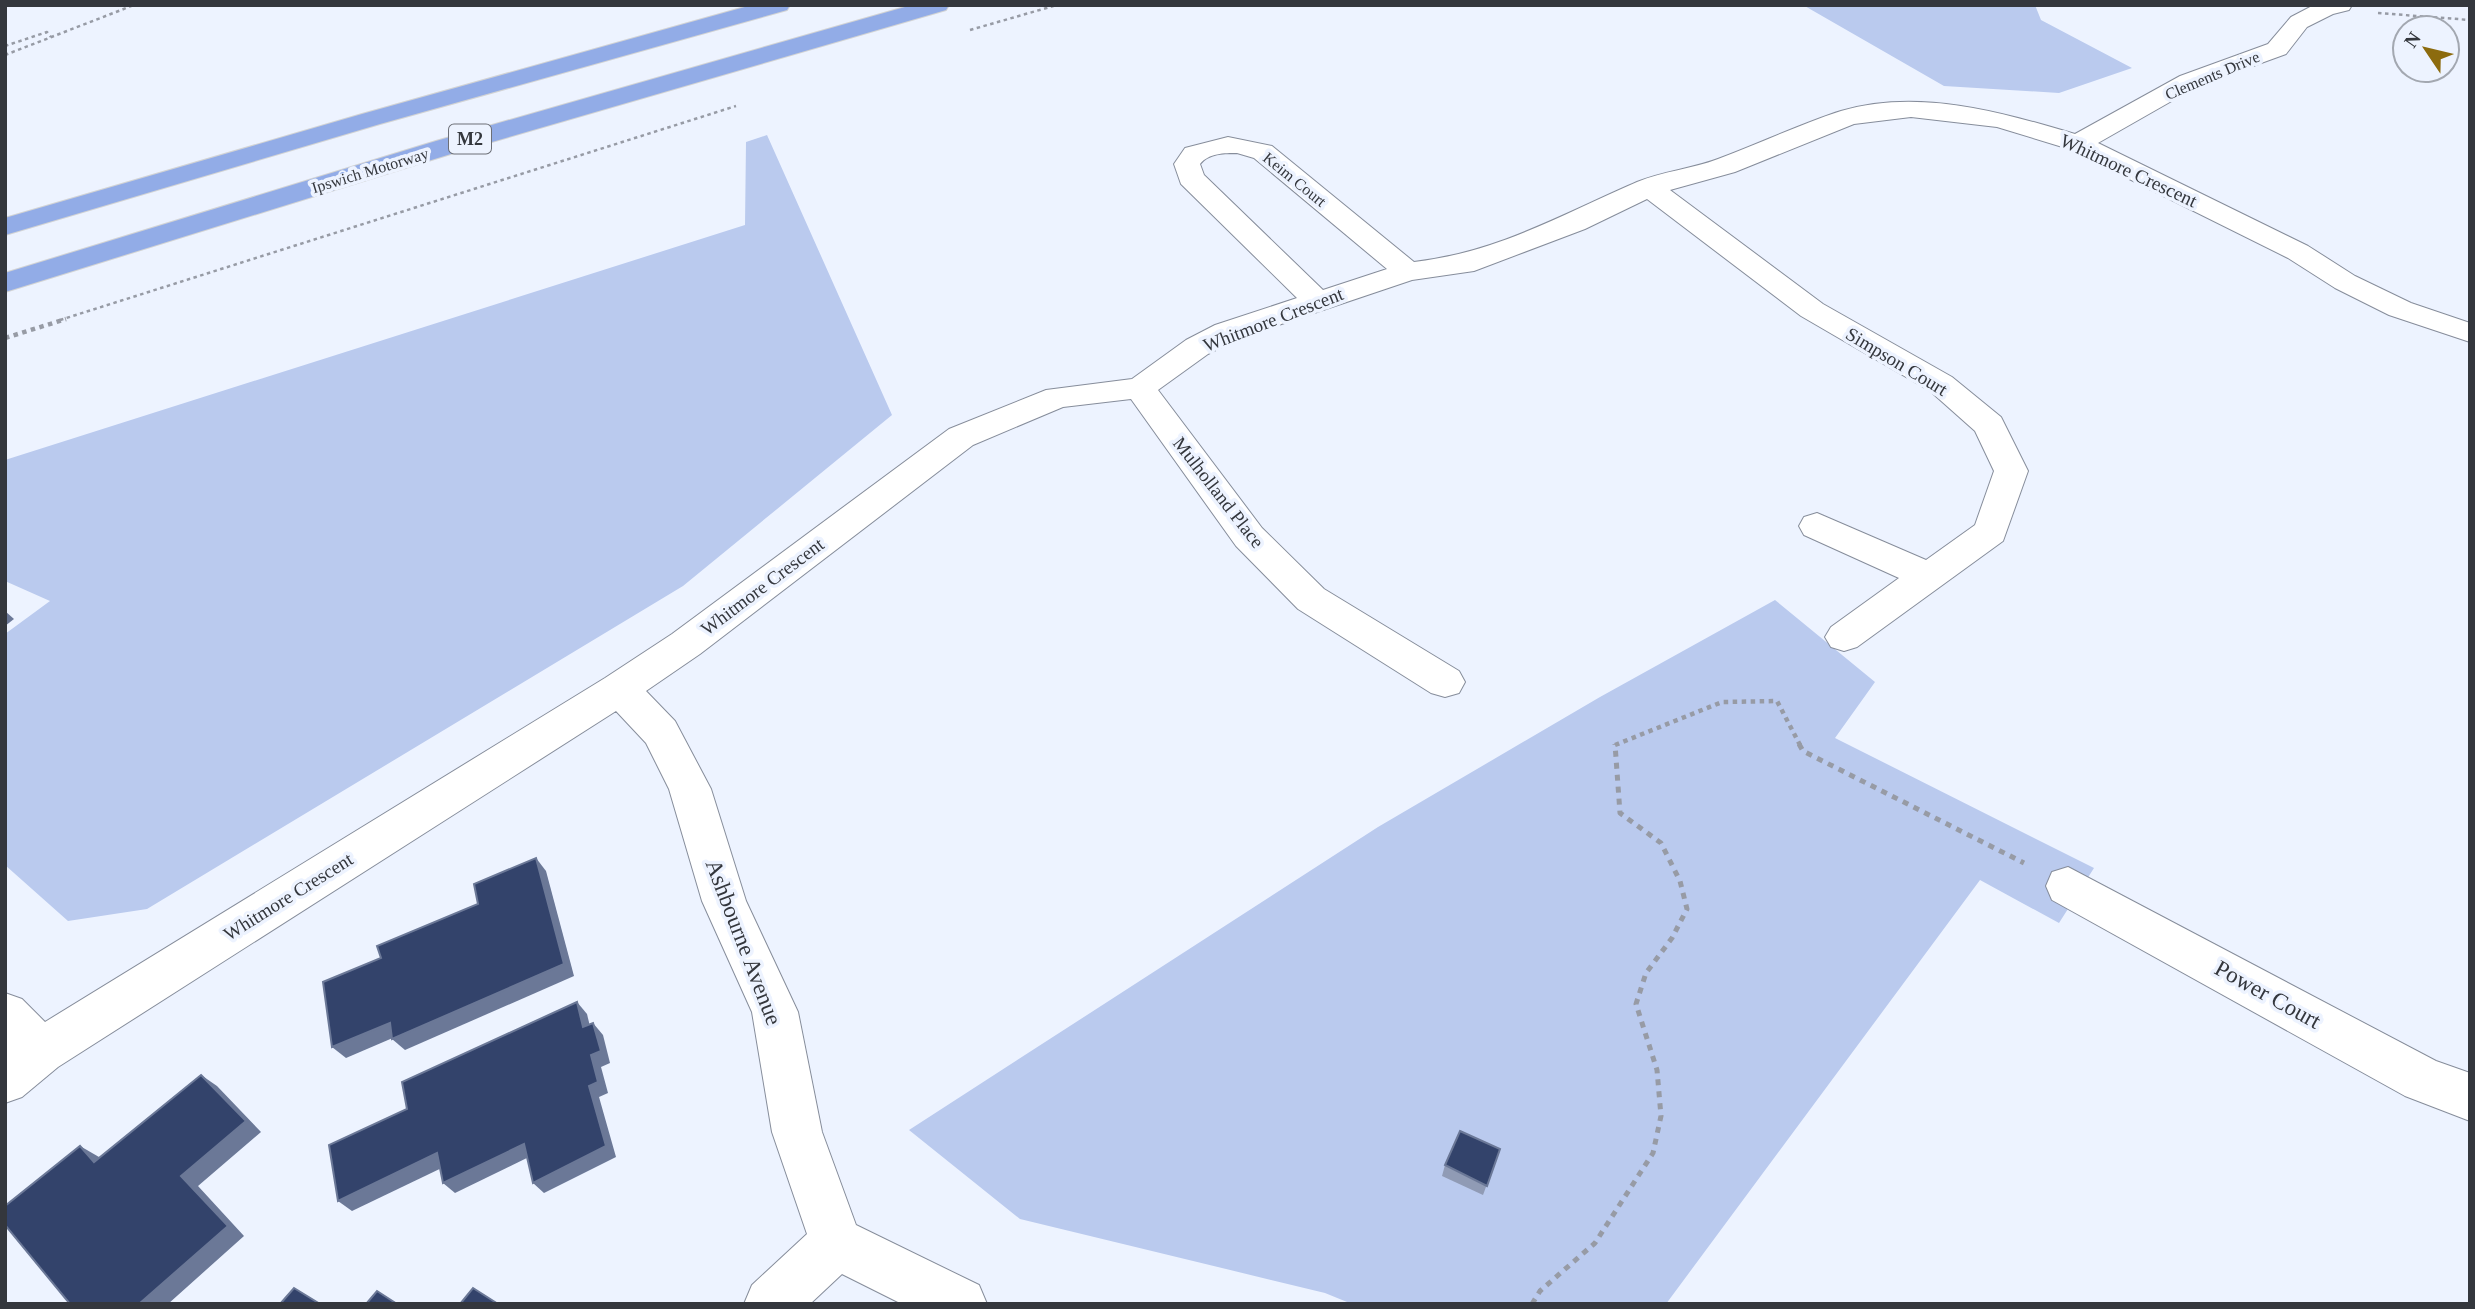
<svg xmlns="http://www.w3.org/2000/svg" width="2475" height="1309" viewBox="0 0 2475 1309" font-family="'Times New Roman',serif">
	<style>
		.green { fill: #bacaee }
		.lines { fill: none; stroke-linecap: round; stroke-linejoin: round }
		.street-casing { stroke: #868d9b; stroke-width: 2 }
		.highway-casing { stroke: #d2d3d4; stroke-width: 2 }
		.path-far2 { stroke: #979ba5; stroke-width: 2.5; stroke-dasharray: 3.5 3.5; stroke-linecap: butt }
		.path-far1 { stroke: #979ba5; stroke-width: 4.5; stroke-dasharray: 4.5 4.5; stroke-linecap: butt }
		.path { stroke: #979ba5; stroke-width: 5; stroke-dasharray: 6 6; stroke-linecap: butt }
		.street { fill: #fff; fill-rule: evenodd }
		.highway { fill: #92ace7; fill-rule: evenodd }
		.wall { fill: #909bb5 }
		.shaded-wall { fill: #6b7897 }
		.building { fill: #33436b; stroke: #6b7897; stroke-width: 2 }
		.labels { text-anchor: middle; stroke-width: 7; stroke-linejoin: round; paint-order: stroke }
		.far-street-label { font-size: 16px; fill: #34373d; stroke: #edf3ff }
		.shield { fill: #edf3ff; stroke: #6c6f77; stroke-width: 2 }
		.shield-label { font-size: 18px; font-weight: bold; fill: #34373d }
		.street-label { font-size: 19px; fill: #34373d; stroke: #edf3ff }
		.near-street-label { font-size: 23px; fill: #34373d; stroke: #edf3ff }
	</style>
	<rect width="100%" height="100%" fill="#edf3ff"/>
	<g class="green">
		<polygon points="1803,5 2035,5 2041,20 2132,68 2059,93 1944,86"/>
		<polygon points="767,135 892,415 683,586 147,909 68,921 5,865 5,634 50,601 5,581 5,460 745,225 746,142"/>
		<polygon points="1775,600 1875,682 1835,738 2094,868 2059,923 1980,880 1666,1304 1352,1304 1325,1293 1020,1219 909,1130 1378,827 1600,697"/>
	</g>
	<g class="lines">
		<defs>
			<g id="street">
				<path d="M2314,5H2352L2349,10L2333,14L2307,27L2286,54L2198,86L2098,143L2308,246L2355,276L2411,303L2470,323V342L2389,315L2335,288L2288,258L2069,149L1997,127L1911,117L1854,124L1735,172L1670,190L1823,304L1952,377L2001,417L2028,471L2003,541L1857,647L1844,651L1831,647L1825,637L1831,627L1899,578L1804,535L1799,526L1804,517L1817,513L1926,560L1975,525L1994,471L1975,431L1930,391L1801,316L1647,199L1585,229L1474,271L1412,280L1237,339L1208,354L1158,390L1262,528L1324,589L1459,671L1465,682L1459,693L1445,697L1431,693L1298,609L1236,546L1131,399L1063,407L973,445L700,654L646,691L675,721L711,789L746,901L798,1012L822,1132L856,1225L979,1285L987,1304H902L842,1274L810,1304H744L752,1285L807,1234L772,1132L752,1012L702,901L669,789L646,743L616,711L58,1067L22,1097L5,1103V993L22,999L45,1022L605,678L672,634L949,429L1046,390L1132,379L1186,340L1215,325L1297,298L1181,184L1174,164L1185,148L1228,137L1272,146L1414,262C1498,252 1561,215 1637,182C1663,171 1692,169 1718,159C1759,144 1800,124 1841,111C1918,88 2001,112 2075,134L2180,76L2268,44L2291,17ZM1237,153L1254,158L1387,269L1323,290L1204,175L1200,164C1209,153 1224,153 1237,153Z"/>
				<polygon points="2068,867 2436,1061 2470,1073 2470,1121 2405,1096 2052,900 2046,886 2052,872"/>
			</g>
			<g id="highway">
				<polygon points="752,5 790,5 787,10 380,124 5,235 5,218 362,114"/>
				<polygon points="912,5 949,5 946,10 454,153 5,292 5,273 436,141"/>
			</g>
		</defs>
		<use href="#street" class="street-casing"/>
		<use href="#highway" class="highway-casing"/>
		<g class="path-far2">
			<polyline points="2378,13 2470,20"/>
			<polyline points="970,30 1057,5"/>
			<polyline points="5,46 47,32 51,37"/>
			<polyline points="5,55 134,5"/>
			<polyline points="60,320 736,106"/>
		</g>
		<g class="path-far1">
			<polyline points="5,338 66,319"/>
			<polyline points="1615,745 1722,702 1777,701 1800,745"/>
		</g>
		<g class="path">
			<polyline points="1799,744 1803,751 2024,863"/>
			<polyline points="1532,1304 1540,1291 1595,1243 1653,1153 1661,1116 1657,1070 1636,1004 1646,973 1672,938 1687,909 1680,881 1661,843 1620,813 1615,744"/>
		</g>
		<use href="#street" class="street"/>
		<use href="#highway" class="highway"/>
	</g>
	<polygon class="wall" points="1500,1149 1483,1195 1442,1176 1445,1165"/>
	<g class="shaded-wall">
		<polygon points="5,611 14,619 5,626"/>
		<polygon points="536,858 546,871 574,976 405,1050 392,1039"/>
		<polygon points="577,1002 587,1014 593,1039 583,1027"/>
		<polygon points="390,1023 402,1034 346,1058 332,1047"/>
		<polygon points="593,1023 603,1035 610,1063 601,1067 608,1093 599,1097 616,1157 544,1193 533,1183 589,1086"/>
		<polygon points="201,1075 217,1086 261,1132 198,1186 244,1236 168,1304 139,1304 181,1176"/>
		<polygon points="524,1144 535,1154 455,1193 443,1183"/>
		<polygon points="80,1146 99,1157 113,1172 94,1162"/>
		<polygon points="437,1153 450,1164 352,1211 338,1201"/>
	</g>
	<g class="building">
		<polygon points="536,858 564,964 392,1039 390,1023 332,1047 323,982 381,958 377,946 478,904 474,884"/>
		<polygon points="577,1002 583,1027 593,1023 601,1051 591,1055 598,1082 589,1086 606,1146 533,1183 524,1144 443,1183 437,1153 338,1201 329,1145 407,1109 402,1082"/>
		<polygon points="201,1075 246,1121 181,1176 228,1226 139,1304 70,1304 5,1225 5,1206 80,1146 94,1162"/>
		<polygon points="1460,1131 1500,1149 1487,1186 1445,1165"/>
		<polygon points="294,1288 320,1304 280,1304"/>
		<polygon points="473,1288 498,1304 460,1304"/>
		<polygon points="377,1291 397,1304 366,1304"/>
	</g>
	<g class="labels">
		<g class="far-street-label">
			<text transform="translate(2212 75) rotate(-23)" y="6">Clements Drive</text>
			<text transform="translate(370 170) rotate(-17)" y="6">Ipswich Motorway</text>
			<text transform="translate(1295 179) rotate(39)" y="6">Keim Court</text>
		</g>
		<rect class="shield" x="449" y="124.5" width="42" height="29" rx="5"/>
		<g class="shield-label">
			<text x="470" y="145">M2</text>
		</g>
		<g class="street-label">
			<text transform="translate(2129 170) rotate(25)" y="7">Whitmore Crescent</text>
			<text transform="translate(1273 319) rotate(-21)" y="7">Whitmore Crescent</text>
			<text transform="translate(1897 361) rotate(31)" y="7">Simpson Court</text>
			<text transform="translate(1219 492) rotate(52)" y="7">Mulholland Place</text>
			<text transform="translate(762 586) rotate(-37)" y="7">Whitmore Crescent</text>
			<text transform="translate(288 896) rotate(-32)" y="7">Whitmore Crescent</text>
		</g>
		<g class="near-street-label">
			<text transform="translate(744 942) rotate(69)" y="8">Ashbourne Avenue</text>
			<text transform="translate(2268 994) rotate(29)" y="8">Power Court</text>
		</g>
	</g>
	<rect width="2475" height="1309" fill="none" stroke="#34373d" stroke-width="14"/>
	<g transform="translate(2426 49) rotate(305)"><circle r="33" fill="#edf3ff" stroke="#a3a8b1" stroke-width="2"/>
	<path d="M0-5L12 26L0 18L-12 26Z" fill="#8c6b0e"/>
	<text y="-10" font-size="19" font-weight="bold" text-anchor="middle" fill="#34373d">N</text>
	</g>
</svg>
